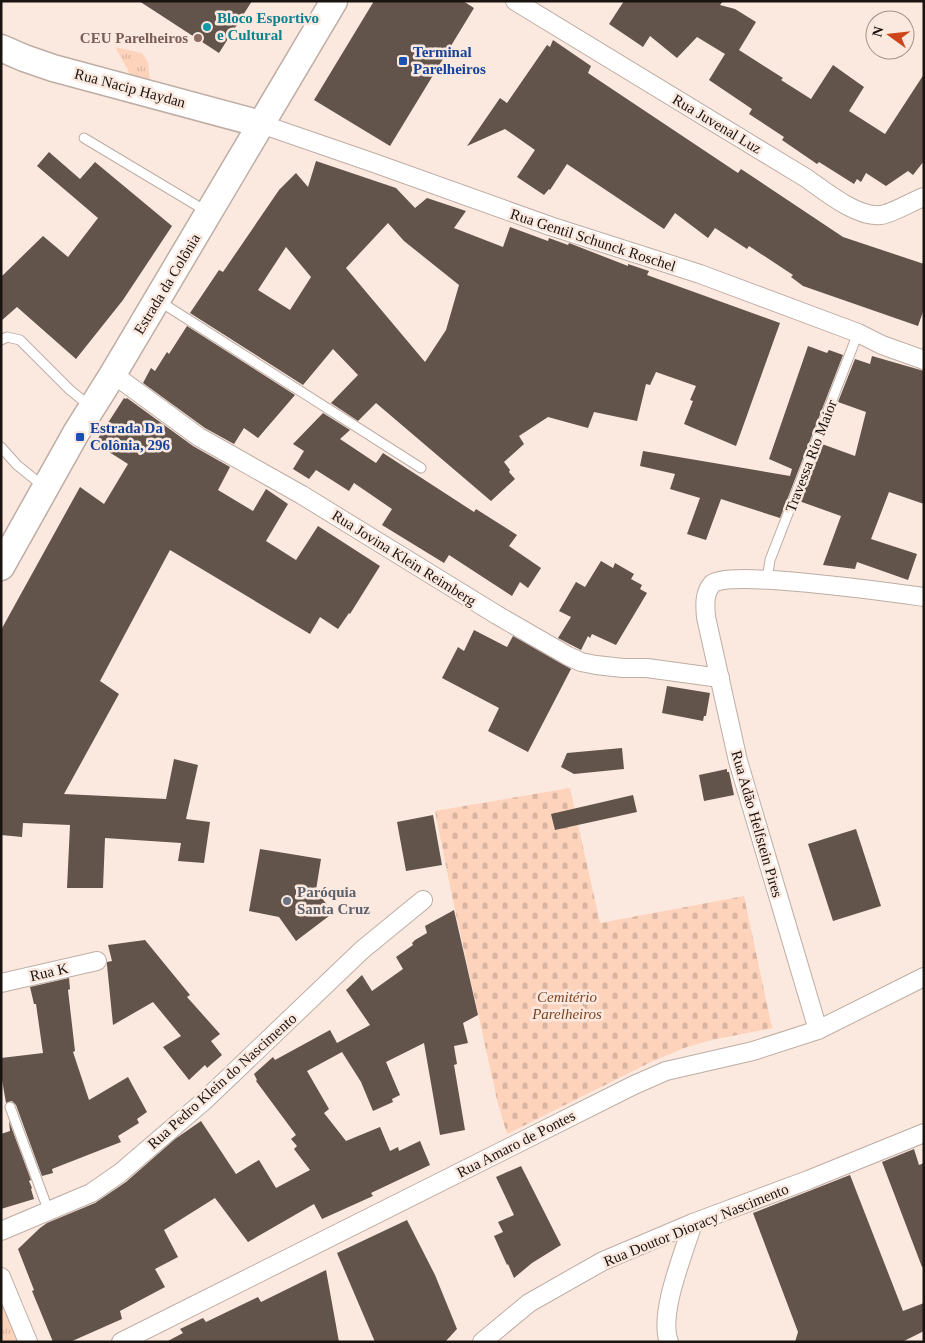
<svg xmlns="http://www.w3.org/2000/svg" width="925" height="1343" viewBox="0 0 925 1343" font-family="'Times New Roman',serif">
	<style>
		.grass { fill: url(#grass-tufts) }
		.cemetery { fill: url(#cemetery-stones) }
		.building { fill: #62534b; fill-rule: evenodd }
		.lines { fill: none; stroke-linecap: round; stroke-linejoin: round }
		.lane-casing { stroke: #beada4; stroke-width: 11 }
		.street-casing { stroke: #beada4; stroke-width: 20 }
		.secondary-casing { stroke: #beada4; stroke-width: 29 }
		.lane { stroke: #fff; stroke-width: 9 }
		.street { stroke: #fff; stroke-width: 18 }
		.secondary { stroke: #fff; stroke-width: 26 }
		.culture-dot { fill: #0f9aa8; stroke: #fbe9df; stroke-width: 2 }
		.education-dot { fill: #8d6e63; stroke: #fbe9df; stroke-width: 2 }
		.transit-dot { fill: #1a4fb4; stroke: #fbe9df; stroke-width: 2 }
		.worship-dot { fill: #6b7280; stroke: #fbe9df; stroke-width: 2 }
		.labels { text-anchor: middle; stroke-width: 5; stroke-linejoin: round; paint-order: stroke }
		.culture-label { font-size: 15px; font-weight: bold; fill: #0d838f; stroke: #fbe9df; text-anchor: start }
		.education-label { font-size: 15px; font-weight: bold; fill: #785e54; stroke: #fbe9df; text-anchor: end }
		.transit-label { font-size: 15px; font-weight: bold; fill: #164399; stroke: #fbe9df; text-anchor: start }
		.street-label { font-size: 15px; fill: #1a1411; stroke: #fbe9df }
		.worship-label { font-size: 15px; font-weight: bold; fill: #5b616d; stroke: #fbe9df; text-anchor: start }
		.park-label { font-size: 15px; font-style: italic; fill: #80431d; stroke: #fbe9df }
	</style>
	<defs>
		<pattern id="grass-tufts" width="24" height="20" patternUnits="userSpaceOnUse" patternTransform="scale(1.25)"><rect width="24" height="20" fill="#fed3bc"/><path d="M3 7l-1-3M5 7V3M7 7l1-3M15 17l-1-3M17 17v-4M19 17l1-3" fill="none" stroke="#d9b4a1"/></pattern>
		<pattern id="cemetery-stones" width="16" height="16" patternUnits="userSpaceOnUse" patternTransform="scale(1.25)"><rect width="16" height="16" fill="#fed3bc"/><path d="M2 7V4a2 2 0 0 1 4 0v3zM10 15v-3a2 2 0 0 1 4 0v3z" fill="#d9b4a1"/></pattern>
	</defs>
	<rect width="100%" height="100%" fill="#fbe9df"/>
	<g class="grass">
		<polygon points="115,47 142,53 148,62 150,80 130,74"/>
		<polygon points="1,1301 19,1342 1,1342"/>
	</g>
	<polygon class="cemetery" points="570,788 600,923 744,896 771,1023 773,1028 712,1040 684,1048 651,1062 507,1134 498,1104 452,896 435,811"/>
	<g class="building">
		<polygon points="139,1 252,1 219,53"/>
		<polygon points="374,1 463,1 474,8 390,146 314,100"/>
		<polygon points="624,1 723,1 720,5 735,9 756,22 739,50 783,78 781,80 811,99 833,65 864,87 849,111 885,134 924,74 924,161 913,175 908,171 886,186 866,173 861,182 857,179 854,184 819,162 817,164 782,140 784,137 749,114 752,109 709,80 725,54 697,37 677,58 650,36 643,47 609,24"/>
		<polygon points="553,40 591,66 588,73 738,173 741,169 843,237 924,264 924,309 918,326 803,286 791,277 793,275 749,246 747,249 715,228 708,238 675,213 664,229 567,164 550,190 549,189 544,195 517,177 535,150 505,129 467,146 500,98 507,103 547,45 550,47"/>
		<polygon points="49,152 80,179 95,162 172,226 123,300 76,359 17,307 1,321 1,277 43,236 68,257 98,218 37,166"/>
		<path d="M316,161L396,188L415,208L427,198L466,211L454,228L503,247L510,227L548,241L549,238L568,245L569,243L628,266V264L649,271L647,275L780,323L736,446L684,424L693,401L690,400L696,386L656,372L650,385L646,384L637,421L594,412L588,428L548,417L519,436L524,444L504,462L510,470L509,472L515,479L491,501L376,403L358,421L331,403L358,375L333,349L303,385L190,313L219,270L223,272L279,190L296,173L308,187ZM388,223L404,241L459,285L446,330L425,362L346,268ZM286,247L311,277L290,310L258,290Z"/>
		<polygon points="187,326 295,395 258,438 244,428 234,444 205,428 143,383 151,368 155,371 167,352 169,354"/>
		<polygon points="808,346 827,353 829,350 843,355 780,518 721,499 706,540 687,534 700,498 670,489 675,474 640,466 643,451 790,476 792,469 769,459"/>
		<polygon points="872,356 924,371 924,504 889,492 871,539 917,554 908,580 857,562 855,569 823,565 841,516 799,501 822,444 855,456 866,412 838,402 855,359 870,364"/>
		<polygon points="124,398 126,399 127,398 193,446 230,467 218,490 253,511 266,489 288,504 266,541 296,560 318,526 380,566 350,614 349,613 338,629 320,617 310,634 170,550 100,681 119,694 64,794 166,799 174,759 198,765 186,819 210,822 204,863 178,861 181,843 105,838 103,888 67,888 70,825 23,823 22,837 1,835 1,630 80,487 104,504 128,464 95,443"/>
		<polygon points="323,413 350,430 340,439 376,463 383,453 474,512 476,509 517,535 509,546 541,568 528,588 520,582 512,596 449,555 444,563 382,525 392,509 354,483 349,491 316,470 309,479 293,469 304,451 293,444"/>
		<polygon points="601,561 613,568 615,563 634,574 631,579 642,585 640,589 647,593 616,645 592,634 590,638 588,636 581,650 558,638 571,617 559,611 576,582 585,587"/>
		<polygon points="474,630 507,647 513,636 571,669 528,752 488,731 499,708 442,678 458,647 464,651"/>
		<polygon points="667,686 710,693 706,716 704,716 703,721 662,713"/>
		<polygon points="622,748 624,769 574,774 561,767 567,753"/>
		<polygon points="727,769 727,772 729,772 734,795 704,801 699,775"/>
		<polygon points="633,795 637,812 555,830 551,814"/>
		<polygon points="433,815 442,865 406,871 397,822"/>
		<polygon points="856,829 881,906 833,921 808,844"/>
		<polygon points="260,849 321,859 316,890 333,913 296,941 279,917 249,911"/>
		<polygon points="454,910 478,1015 463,1023 468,1043 454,1046 457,1064 454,1065 465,1130 440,1135 424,1043 386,1062 400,1095 392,1099 393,1102 373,1111 361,1082 342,1052 307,1071 329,1109 324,1113 346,1141 380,1127 390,1151 398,1147 399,1151 420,1141 430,1165 371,1193 373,1196 322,1219 314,1204 248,1242 215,1198 164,1230 178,1257 155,1269 165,1287 120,1311 122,1319 70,1342 53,1342 32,1291 34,1290 18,1249 40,1228 47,1223 95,1203 126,1182 175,1139 201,1121 236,1174 259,1160 276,1188 310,1170 294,1149 297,1146 291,1139 296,1135 256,1081 257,1080 254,1074 273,1057 275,1060 330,1030 337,1043 370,1025 346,990 362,975 372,991 403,969 396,957 413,945 412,943 415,940 427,933 425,926"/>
		<polygon points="145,940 190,995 187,997 220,1034 211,1041 222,1055 207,1068 205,1065 189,1080 163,1047 181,1036 153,1002 113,1025 107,965 107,962 112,961 108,945"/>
		<polygon points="69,978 70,989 68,990 75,1051 73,1052 89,1100 128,1077 147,1112 137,1119 139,1123 118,1136 121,1142 52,1169 53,1173 42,1176 16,1105 12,1101 6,1103 1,1074 1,1058 43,1053 36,1004 34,1004 30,987"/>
		<polygon points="9,1121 31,1180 29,1181 32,1188 31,1189 34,1199 1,1209 1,1134 10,1131"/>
		<polygon points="914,1149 919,1165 924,1163 924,1266 922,1267 882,1162"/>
		<polygon points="521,1166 561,1245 532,1263 514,1278 508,1264 507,1265 494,1236 503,1232 498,1222 514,1215 496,1177"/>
		<polygon points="850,1175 903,1311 924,1303 924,1331 902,1342 795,1342 798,1332 753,1213"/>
		<polygon points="407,1220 435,1275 457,1329 445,1342 375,1342 337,1253"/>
		<polygon points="326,1270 339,1342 166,1342 183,1333 180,1329 203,1318 206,1322 258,1297 261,1302"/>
	</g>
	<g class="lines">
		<defs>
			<g id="lane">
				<polyline points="84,138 206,211"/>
				<polyline points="159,301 421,468"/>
				<polyline points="1,340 7,337 20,340 70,390 91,407"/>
				<polyline points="1,447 17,465 43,486"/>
				<polyline points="767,579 770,560 858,333"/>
				<polyline points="10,1107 49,1212"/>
			</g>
			<g id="street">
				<path d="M515,1L806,178C825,191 857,218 881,215C891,214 913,201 924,197"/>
				<polyline points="261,124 374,163 550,226 700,274 858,333 882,345 924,360"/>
				<polyline points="113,374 199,437 302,495 497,615 568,656 581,662 596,665 623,668 647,668 720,678"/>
				<polyline points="1,983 97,961"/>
				<path d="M818,1030L738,761L706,617C705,606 704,593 712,584C727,569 895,593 924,597"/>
				<polyline points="1,1231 91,1193 120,1173 204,1101 362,950 423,900"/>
				<polyline points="1,1277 28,1342"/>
				<polyline points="121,1342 634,1085 666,1071 753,1051 818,1030 924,977"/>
				<polyline points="482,1342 529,1303 603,1261 693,1223 808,1180 924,1133"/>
				<path d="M669,1342C658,1314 684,1253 693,1223"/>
			</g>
			<g id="secondary">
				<polyline points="1,48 24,58 53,68 261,124"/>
				<polyline points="1,567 76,433 113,374 334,1"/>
			</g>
		</defs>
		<use href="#lane" class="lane-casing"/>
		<use href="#street" class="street-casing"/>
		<use href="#secondary" class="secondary-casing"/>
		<use href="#lane" class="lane"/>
		<use href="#street" class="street"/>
		<use href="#secondary" class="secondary"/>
	</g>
	<circle class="culture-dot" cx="207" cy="27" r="5"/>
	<circle class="education-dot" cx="198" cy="38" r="5"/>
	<g class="transit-dot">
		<rect x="398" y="56" width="10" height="10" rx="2.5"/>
		<rect x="75" y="432" width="10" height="10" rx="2.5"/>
	</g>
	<circle class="worship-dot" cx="287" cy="901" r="5"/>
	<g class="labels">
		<g class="culture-label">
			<text x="217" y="23">Bloco Esportivo<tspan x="217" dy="17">e Cultural</tspan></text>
		</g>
		<g class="education-label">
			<text x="188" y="43">CEU Parelheiros</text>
		</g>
		<g class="transit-label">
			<text x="413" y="57">Terminal<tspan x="413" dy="17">Parelheiros</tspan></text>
			<text x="90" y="433">Estrada Da<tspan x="90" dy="17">Colônia, 296</tspan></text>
		</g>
		<g class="street-label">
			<text transform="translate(130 88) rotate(15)" y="5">Rua Nacip Haydan</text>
			<text transform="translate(717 124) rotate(31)" y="5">Rua Juvenal Luz</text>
			<text transform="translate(593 240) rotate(18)" y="5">Rua Gentil Schunck Roschel</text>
			<text transform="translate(167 284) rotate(-59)" y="5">Estrada da Colônia</text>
			<text transform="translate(811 456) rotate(-69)" y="5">Travessa Rio Maior</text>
			<text transform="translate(404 558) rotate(32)" y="5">Rua Jovina Klein Reimberg</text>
			<text transform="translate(757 824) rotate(74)" y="5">Rua Adão Helfstein Pires</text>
			<text transform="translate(49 972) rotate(-13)" y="5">Rua K</text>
			<text transform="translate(222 1081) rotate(-42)" y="5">Rua Pedro Klein do Nascimento</text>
			<text transform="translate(516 1144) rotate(-27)" y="5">Rua Amaro de Pontes</text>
			<text transform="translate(696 1225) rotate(-22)" y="5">Rua Doutor Dioracy Nascimento</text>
		</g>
		<g class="worship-label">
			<text x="297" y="897">Paróquia<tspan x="297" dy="17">Santa Cruz</tspan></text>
		</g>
		<g class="park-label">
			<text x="567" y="1002">Cemitério<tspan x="567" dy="17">Parelheiros</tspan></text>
		</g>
	</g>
	<rect width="925" height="1343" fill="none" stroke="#1a1411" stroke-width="5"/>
	<g transform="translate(890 35) rotate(285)"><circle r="24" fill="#fbe9df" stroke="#a1948d"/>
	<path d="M0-4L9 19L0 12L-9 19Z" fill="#ce451c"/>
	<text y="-8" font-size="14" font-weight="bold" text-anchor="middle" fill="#1a1411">N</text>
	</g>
</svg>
